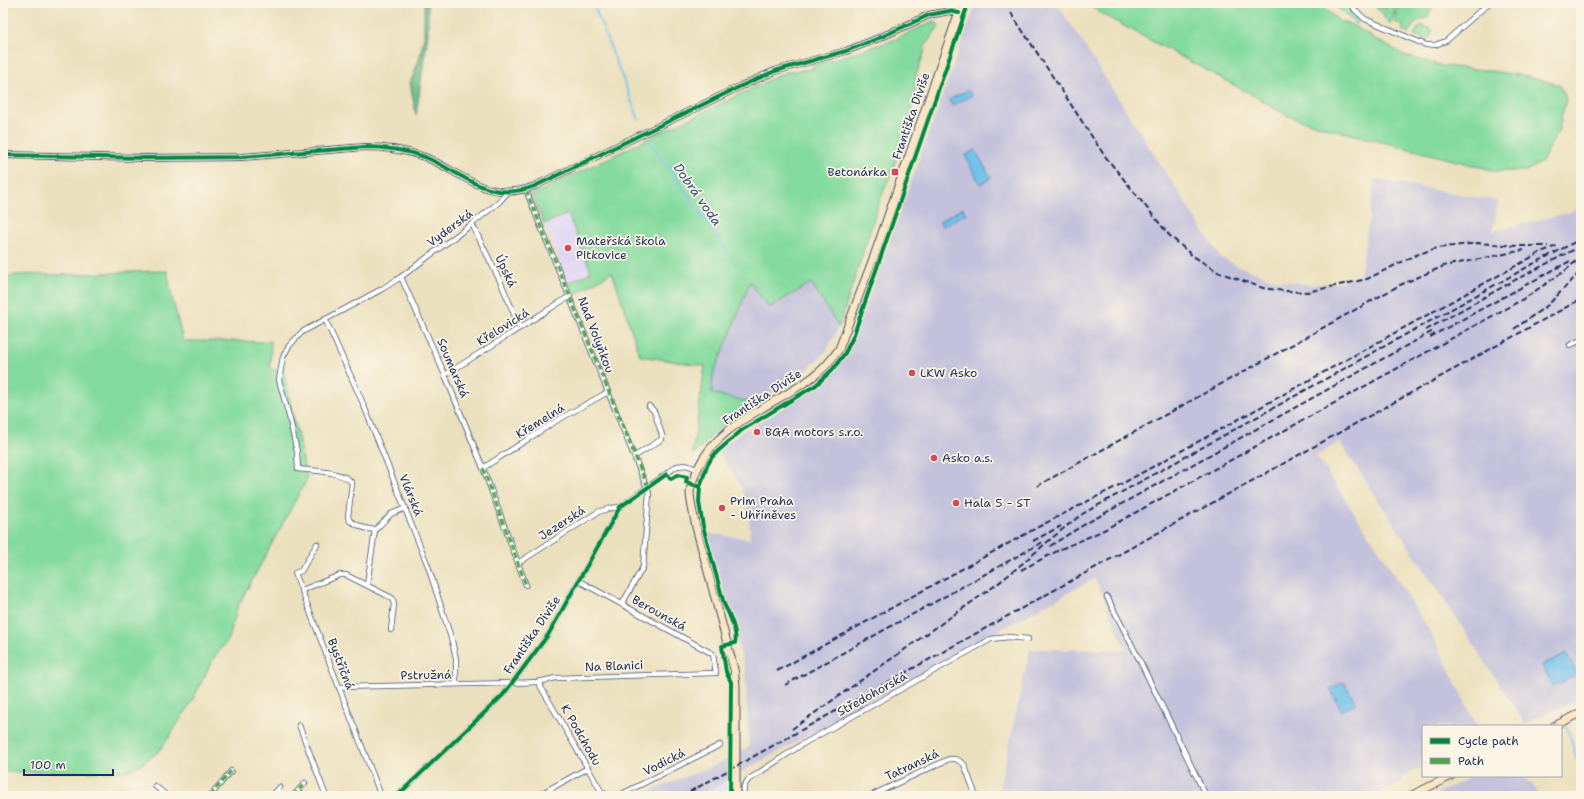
<svg xmlns="http://www.w3.org/2000/svg" width="1584" height="799" viewBox="0 0 1584 799" font-family="'Shantell Sans',sans-serif">
	<style>
		.built { fill: #dfd5f5 }
		.industrial { fill: #c3c1db }
		.green { fill: #83da9e; stroke: #4f847e }
		.forest { fill: #6aba85; stroke: #427472 }
		.water { fill: #6fc1eb; stroke: #4578a4 }
		.lines { fill: none; stroke-linecap: round; stroke-linejoin: round }
		.stream { stroke: #6fc1eb; stroke-width: 2 }
		.minor-casing { stroke: #3a4a6c; stroke-width: 6 }
		.tertiary-casing { stroke: #3a4a6c; stroke-width: 8 }
		.secondary-casing { stroke: #3a4a6c; stroke-width: 9 }
		.minor { stroke: #fff; stroke-width: 4.5 }
		.tertiary { stroke: #fff; stroke-width: 6 }
		.secondary { stroke: #fce6c4; stroke-width: 7 }
		.rail { stroke: #1b2f5e; stroke-width: 2; stroke-dasharray: 6 3; stroke-linecap: butt }
		.quiet { stroke: #4fa44a; stroke-width: 3; stroke-dasharray: 6 3; stroke-linecap: butt }
		.cycleway-casing { stroke: #fcf5e5; stroke-width: 6 }
		.cycleway { stroke: #00873e; stroke-width: 4 }
		.poi-dot { fill: #d1495b; stroke: #fcf5e5; stroke-width: 1.5 }
		.labels { text-anchor: middle; stroke-width: 3.5; stroke-linejoin: round; paint-order: stroke }
		.street-label { font-size: 12px; fill: #1b2f5e; stroke: #fcf5e5 }
		.poi-label { font-size: 12px; fill: #1b2f5e; stroke: #fcf5e5; text-anchor: start }
		.water-label { font-size: 13px; font-style: italic; fill: #305481; stroke: #fcf5e5 }
	</style>
	<rect width="100%" height="100%" fill="#fcf5e5"/>
	<filter id="ink" filterUnits="userSpaceOnUse"><feTurbulence type="fractalNoise" baseFrequency=".025" numOctaves="2"/><feDisplacementMap in="SourceGraphic" scale="8" xChannelSelector="R" yChannelSelector="G"/><feConvolveMatrix kernelMatrix="1 2 1 2 8 2 1 2 1" color-interpolation-filters="sRGB"/></filter>
	<filter id="wash" filterUnits="userSpaceOnUse"><feTurbulence type="fractalNoise" baseFrequency=".012" numOctaves="4" result="noise"/><feDisplacementMap in="SourceGraphic" scale="16" xChannelSelector="R" yChannelSelector="G"/><feGaussianBlur stdDeviation="0.9" result="paint"/><feColorMatrix in="noise" values="0 0 0 0 0 0 0 0 0 0 0 0 0 0 0 0 0 1.4 0 .05"/><feComposite in="paint" operator="in"/></filter>
	<g filter="url(#wash)">
		<rect width="100%" height="100%" fill="#ebe0bd"/>
		<g class="built">
			<polygon points="568,214 591,272 569,282 544,224"/>
			<polygon points="725,781 727,787 725,796 702,796"/>
		</g>
		<g class="industrial">
			<polygon points="978,3 1057,3 1220,257 1238,266 1273,279 1311,285 1338,282 1360,276 1375,179 1498,201 1493,231 1568,213 1581,207 1581,699 1525,723 1340,442 1316,456 1379,550 1431,633 1477,726 1423,726 1423,766 1401,777 1403,782 1374,796 1001,796 999,790 1030,649 1126,650 1095,578 725,781 702,796 638,796 718,764 749,747 745,670 707,533 750,539 749,512 741,486 718,451 742,432 784,408 837,368 853,341 975,6"/>
			<polygon points="750,282 769,308 811,283 839,327 827,350 805,372 753,403 712,394 713,374 731,332"/>
			<polygon points="1473,776 1523,776 1533,785 1540,796 1432,796"/>
		</g>
		<g class="green">
			<polygon points="1088,3 1319,3 1340,22 1353,25 1370,36 1406,56 1442,66 1485,70 1525,76 1560,85 1566,98 1559,129 1542,162 1526,171 1496,171 1327,128 1288,116 1256,97 1098,12"/>
			<polygon points="1333,3 1347,3 1350,10 1359,20 1356,24"/>
			<polygon points="1370,3 1386,9 1384,3 1395,3 1394,15 1390,24 1383,16 1384,14"/>
			<polygon points="1398,3 1434,3 1428,17 1415,22 1409,33 1402,30 1403,26 1394,22"/>
			<polygon points="933,21 935,21 939,26 923,49 925,50 915,78 915,91 909,121 893,168 879,203 839,327 811,283 769,308 750,282 731,332 713,374 712,393 753,403 716,432 692,456 705,366 640,356 612,272 574,295 569,282 591,272 568,214 544,224 532,195 786,72 813,69 812,66 894,40"/>
			<polygon points="1420,25 1433,30 1428,40 1414,35"/>
			<path d="M167,271L171,293L182,337L184,341H238L262,342L271,341L270,368L284,373L307,479L237,608L229,639L213,659L192,701L168,739L157,753L142,764L130,770L119,772H3V278C21,272 40,275 58,275C95,274 131,271 167,271Z"/>
		</g>
		<polygon class="forest" points="424,3 428,3 428,34 416,116 410,83 419,60 424,37"/>
		<g class="water">
			<polygon points="968,90 972,95 952,106 949,100"/>
			<polygon points="975,150 991,178 980,184 965,156"/>
			<polygon points="963,208 966,214 942,226 940,221"/>
			<polygon points="1566,653 1577,674 1553,687 1542,665"/>
			<polygon points="1344,682 1356,703 1342,711 1330,689"/>
		</g>
		<g class="lines">
			<g class="stream">
				<polyline points="593,3 639,120"/>
				<polyline points="651,143 731,257"/>
				<polyline points="1562,713 1563,717"/>
				<polyline points="1567,727 1581,772"/>
			</g>
		</g>
	</g>
	<g filter="url(#ink)">
		<g class="lines">
			<defs>
				<g id="minor">
					<polyline points="1351,3 1355,10 1365,19 1426,45 1435,45 1446,41 1489,3"/>
					<polyline points="526,190 649,493 643,567 622,604"/>
					<polyline points="472,224 501,283 520,328"/>
					<polyline points="401,277 445,375 483,468 526,585"/>
					<polyline points="325,319 362,401 428,566 452,641 456,659 456,684"/>
					<polyline points="1570,345 1581,340"/>
					<polyline points="445,375 570,296"/>
					<polyline points="635,456 662,439 662,435 654,411 649,406"/>
					<polyline points="483,468 556,421 608,392"/>
					<path d="M375,530L364,528L350,521L348,517L352,483C344,471 313,471 298,469L297,452L290,420L279,380L283,357L289,346L302,332L382,289L401,277L472,224L499,202L508,192"/>
					<polyline points="317,544 301,571 295,573 381,796"/>
					<polyline points="518,563 598,512 611,508 620,507"/>
					<polyline points="367,585 375,530 391,514 406,508"/>
					<polyline points="302,590 340,575 346,575 392,598 394,604 391,630"/>
					<polyline points="1107,597 1138,657 1206,796"/>
					<polyline points="538,682 601,791 609,796"/>
					<polyline points="339,687 513,683 538,682 556,678 716,673 713,654 579,581"/>
					<polyline points="299,725 326,796"/>
					<polyline points="155,786 167,796"/>
					<polyline points="210,796 231,771"/>
					<polyline points="272,796 280,787"/>
					<polyline points="293,796 305,783"/>
					<polyline points="397,796 503,695 548,635 620,507 677,466 686,465 697,469"/>
					<polyline points="537,796 588,768"/>
					<polyline points="618,796 720,745"/>
					<polyline points="743,796 744,786 748,780 801,745 991,639 1009,637 1028,639"/>
					<polyline points="870,796 949,759 956,759 964,764 976,796"/>
				</g>
				<path id="tertiary" d="M3,155L146,158L242,157L365,147C385,147 405,150 425,157C465,174 488,204 535,186L741,86L775,71L846,51L879,38L929,15L949,11L959,13"/>
				<g id="secondary">
					<polyline points="1554,726 1581,713"/>
					<path d="M736,796V685L734,669L696,527C694,516 690,503 690,491C691,485 693,479 696,473C715,423 775,406 814,376C824,369 832,359 839,349L875,253L962,3"/>
					<polyline points="1410,796 1451,776"/>
				</g>
			</defs>
			<use href="#minor" class="minor-casing"/>
			<use href="#tertiary" class="tertiary-casing"/>
			<use href="#secondary" class="secondary-casing"/>
			<use href="#minor" class="minor"/>
			<use href="#tertiary" class="tertiary"/>
			<use href="#secondary" class="secondary"/>
			<g class="rail">
				<polyline points="1011,13 1104,155 1169,235 1193,256 1218,272 1263,288 1285,291 1307,292 1367,279 1416,255 1437,248 1478,243 1518,246 1548,246"/>
				<polyline points="1514,329 1548,305 1581,271"/>
				<polyline points="1426,330 1515,280 1581,246"/>
				<polyline points="1430,337 1570,261"/>
				<polyline points="1037,486 1400,285 1444,266 1524,250"/>
				<polyline points="1033,541 1061,526"/>
				<polyline points="1050,546 1080,527 1433,331"/>
				<polyline points="1021,570 1061,549 1102,531 1525,298 1566,270 1581,257"/>
				<polyline points="777,671 1040,526 1127,481 1541,252 1559,245"/>
				<polyline points="785,685 1043,542"/>
				<path d="M792,729L996,585C1026,562 1053,535 1084,513L1531,265L1581,239"/>
				<polyline points="682,796 1581,299"/>
			</g>
			<g class="quiet">
				<polyline points="526,190 648,488"/>
				<polyline points="483,468 526,585"/>
				<polyline points="210,796 231,771"/>
				<polyline points="293,796 305,783"/>
			</g>
			<defs>
				<g id="cycleway">
					<path d="M3,155L146,158L242,157L365,147C385,147 405,150 425,157C465,174 488,204 535,186L741,86L775,71L846,51L879,38L929,15L949,11L959,13"/>
					<polyline points="397,796 503,695 548,635 620,507 667,474 671,479 678,475 687,477 686,482 700,487"/>
					<path d="M730,796L731,682L726,672L722,646L735,643C738,633 729,613 724,604L703,526L699,502L700,487L707,466L712,457L718,451L742,430L816,385L833,369L845,353L853,337L967,7L972,3"/>
				</g>
			</defs>
			<use href="#cycleway" class="cycleway-casing"/>
			<use href="#cycleway" class="cycleway"/>
		</g>
	</g>
	<g class="poi-dot">
		<rect x="891" y="168" width="8" height="8" rx="2"/>
		<circle cx="568" cy="248" r="4"/>
		<circle cx="912" cy="373" r="4"/>
		<circle cx="757" cy="432" r="4"/>
		<circle cx="934" cy="458" r="4"/>
		<circle cx="956" cy="503" r="4"/>
		<circle cx="722" cy="508" r="4"/>
	</g>
	<g class="labels">
		<g class="street-label">
			<text transform="translate(911 116) rotate(-71)" y="4">Františka Diviše</text>
			<text transform="translate(450 228) rotate(-37)" y="4">Vyderská</text>
			<text transform="translate(506 271) rotate(65)" y="4">Úpská</text>
			<text transform="translate(503 327) rotate(-32)" y="4">Křelovická</text>
			<text transform="translate(596 335) rotate(69)" y="4">Nad Volyňkou</text>
			<text transform="translate(453 368) rotate(67)" y="4">Soumarská</text>
			<text transform="translate(762 397) rotate(-33)" y="4">Františka Diviše</text>
			<text transform="translate(540 421) rotate(-32)" y="4">Křemelná</text>
			<text transform="translate(411 495) rotate(68)" y="4">Vlárská</text>
			<text transform="translate(562 523) rotate(-33)" y="4">Jezerská</text>
			<text transform="translate(659 613) rotate(29)" y="4">Berounská</text>
			<text transform="translate(532 635) rotate(-56)" y="4">Františka Diviše</text>
			<text transform="translate(341 664) rotate(69)" y="4">Bystřičná</text>
			<text transform="translate(614 666) rotate(-2)" y="4">Na Blanici</text>
			<text transform="translate(426 675) rotate(-1)" y="4">Pstružná</text>
			<text transform="translate(872 694) rotate(-29)" y="4">Středohorská</text>
			<text transform="translate(581 735) rotate(60)" y="4">K Podchodu</text>
			<text transform="translate(664 762) rotate(-27)" y="4">Vodická</text>
			<text transform="translate(912 765) rotate(-25)" y="4">Tatranská</text>
		</g>
		<g class="poi-label">
			<text x="887" y="176" text-anchor="end">Betonárka</text>
			<text x="576" y="245">Mateřská škola<tspan x="576" dy="14">Pitkovice</tspan></text>
			<text x="920" y="377">LKW Asko</text>
			<text x="765" y="436">BGA motors s.r.o.</text>
			<text x="942" y="462">Asko a.s.</text>
			<text x="730" y="505">Prim Praha<tspan x="730" dy="14">- Uhříněves</tspan></text>
			<text x="964" y="507">Hala 5 - ST</text>
		</g>
		<g class="water-label">
			<text transform="translate(698 194) rotate(55)" y="5">Dobrá voda</text>
		</g>
	</g>
	<rect width="1584" height="799" fill="none" stroke="#fcf5e5" stroke-width="16"/>
	<rect x="1422" y="725" width="140" height="52" fill="#fcf5e5" stroke="#a2a6af"/>
	<rect x="1430" y="738" width="20" height="6" fill="#00873e" stroke="#a2a6af"/>
	<text x="1458" y="745" font-size="12" fill="#1b2f5e">Cycle path</text>
	<rect x="1430" y="758" width="20" height="6" fill="#4fa44a" stroke="#a2a6af"/>
	<text x="1458" y="765" font-size="12" fill="#1b2f5e">Path</text>
	<path d="M24 769v6h89v-6" fill="none" stroke="#1b2f5e" stroke-width="2"/>
	<text x="30" y="769" font-size="12" fill="#1b2f5e" stroke="#fcf5e5" stroke-width="3" paint-order="stroke">100 m</text>
</svg>
